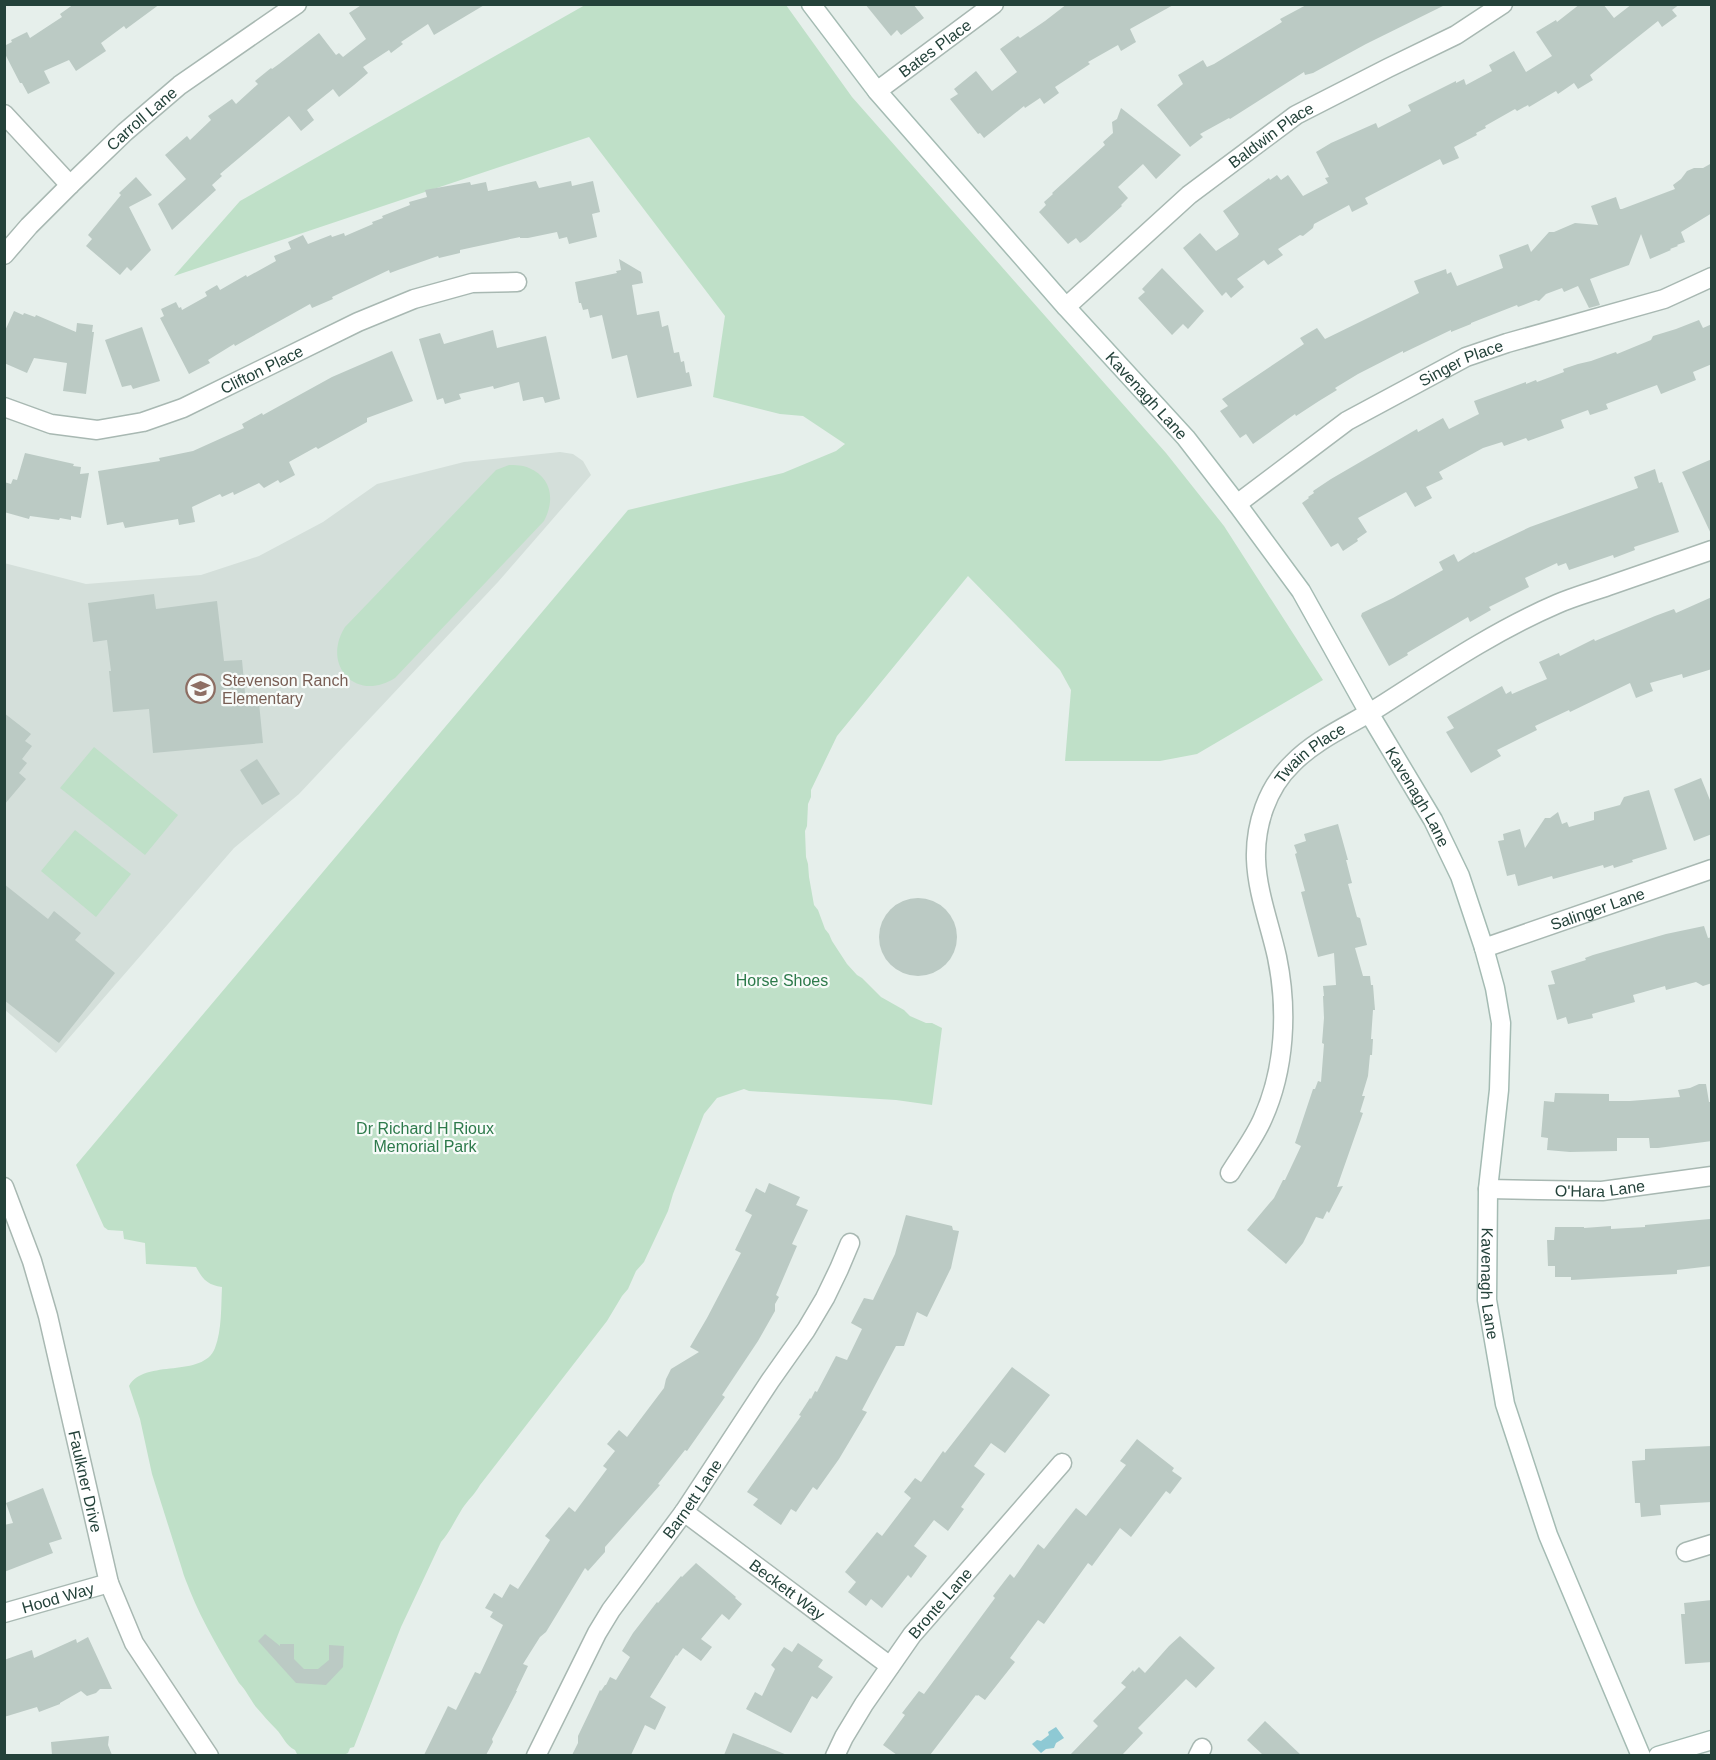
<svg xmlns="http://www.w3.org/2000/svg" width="1716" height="1760" viewBox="0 0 1716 1760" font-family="Arial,sans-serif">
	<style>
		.built { fill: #d4dfda }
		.green { fill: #bfe0c8 }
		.water { fill: #8ec9d4 }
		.building { fill: #bbcac4 }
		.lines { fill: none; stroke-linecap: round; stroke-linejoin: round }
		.minor-casing { stroke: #a8b8b2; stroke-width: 21 }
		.secondary-casing { stroke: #a4bbb3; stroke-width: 21 }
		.minor { stroke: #fff; stroke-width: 18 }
		.secondary { stroke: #fff; stroke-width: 18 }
		.labels { text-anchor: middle; stroke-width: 4.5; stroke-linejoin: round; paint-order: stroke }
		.street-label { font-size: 16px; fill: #24423a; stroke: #f7fbf9 }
		.education-label { font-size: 16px; fill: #785e54; stroke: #f7fbf9; text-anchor: start }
		.park-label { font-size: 16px; fill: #2d7a4b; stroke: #f7fbf9 }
	</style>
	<rect width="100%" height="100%" fill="#e6efeb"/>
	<polygon class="built" points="560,452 573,454 583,461 591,475 498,582 299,794 234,848 56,1053 5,1010 4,563 86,584 201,575 259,556 323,522 377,484 464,462"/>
	<g class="green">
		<path d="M585,5H786L852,97L1166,453L1224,526L1323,680L1197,754L1160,761H1065L1071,690L1060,670L968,576L837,736L811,790V797L808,804L807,826L805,831L806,857L808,864L809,877L814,905L818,910L825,929L829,934L832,941L847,964L857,975L862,978L881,997L904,1010L910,1016L926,1023H932L942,1028L932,1105L896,1100L749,1091L744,1089L717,1098L704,1114L673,1194L668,1211L644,1262L636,1271L628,1289L622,1296L607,1321L480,1485C475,1494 468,1500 462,1509C455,1520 450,1532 441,1542L401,1627L354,1747L350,1748L348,1753L341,1756H299L297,1754L295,1750C286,1746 283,1736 276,1729C269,1722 263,1715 256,1707C250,1699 246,1690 239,1683C221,1653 203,1623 190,1591C187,1583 184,1577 182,1569L152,1474L140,1419L129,1386C145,1358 203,1379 215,1348C222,1330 221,1306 222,1287C208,1285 203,1280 196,1267L146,1264L145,1243L124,1239L123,1231L108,1230L104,1227L76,1165L628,510L783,473L836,451L845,444L803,416L780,414L713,397L725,316L589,137L174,276L240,201Z"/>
		<path d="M509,465C515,465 523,465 529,468C552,478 555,500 544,521L395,678C356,703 321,665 345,627L496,470Z"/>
		<polygon points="94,747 178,815 145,855 60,788"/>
		<polygon points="75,830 131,874 96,917 41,871"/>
	</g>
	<polygon class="water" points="1056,1727 1064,1738 1056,1743 1054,1748 1046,1749 1041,1753 1032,1744 1037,1740 1041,1741 1049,1735 1048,1732"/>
	<g class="building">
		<polygon points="74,4 160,4 126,29 124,26 101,43 106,51 76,71 69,60 44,71 50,83 28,94 22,83 20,83 4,52 4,46 12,42 11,40 27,32 30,38 62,17 60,14"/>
		<polygon points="363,4 486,4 434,35 428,24 401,42 403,44 391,53 389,50 363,67 368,73 354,85 339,97 333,89 307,110 314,120 301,131 289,116 220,174 222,176 212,185 216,190 172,230 158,204 186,179 165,155 187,136 190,140 211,120 208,116 232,99 236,104 258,84 255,81 271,68 272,69 279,64 319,33 336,55 339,53 343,57 366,39 349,13"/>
		<polygon points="865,4 913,4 924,18 901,35 897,30 891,36"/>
		<polygon points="1067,4 1175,4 1130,29 1136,42 1121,51 1118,45 1088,62 1090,64 1055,87 1059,93 1044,104 1040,98 1025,108 1024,106 984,138 980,133 978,134 950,99 958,94 954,89 976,71 992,91 1017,72 1000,49 1018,36 1020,38 1045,21"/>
		<polygon points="1308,4 1447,4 1366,44 1313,73 1305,75 1304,72 1230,119 1229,118 1200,134 1203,137 1190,147 1157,105 1183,84 1178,75 1203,60 1207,67 1214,64 1282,22 1280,19"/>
		<polygon points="1580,4 1603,4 1614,18 1632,4 1680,4 1672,10 1677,16 1662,27 1658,21 1590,75 1593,80 1578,89 1574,83 1558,94 1556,91 1529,107 1528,105 1517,111 1515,109 1485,126 1486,128 1476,133 1477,135 1454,147 1459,158 1443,165 1440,159 1365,198 1368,204 1352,212 1349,205 1314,224 1313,228 1303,236 1300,235 1278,249 1283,255 1268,265 1264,260 1237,279 1244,287 1231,298 1226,292 1222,296 1183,248 1200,233 1216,251 1237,237 1239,234 1223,211 1269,178 1270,180 1277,175 1281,180 1288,175 1303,196 1328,183 1325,178 1329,177 1316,152 1331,143 1376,123 1378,128 1411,111 1408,105 1456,81 1456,83 1464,79 1466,85 1492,71 1489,65 1514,51 1526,72 1552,56 1536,32 1556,20 1557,22"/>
		<polygon points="1121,108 1181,155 1156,179 1143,164 1118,187 1128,198 1121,205 1122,206 1086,239 1080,243 1076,238 1068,244 1039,212 1046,205 1044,202 1053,194 1052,193 1105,145 1103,142 1113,133 1112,122 1117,119"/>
		<polygon points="1712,163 1712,213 1681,232 1685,242 1677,245 1678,246 1670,249 1671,250 1650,259 1641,234 1629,265 1590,279 1600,305 1589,308 1578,286 1564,292 1562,288 1546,294 1539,301 1536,300 1518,307 1517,305 1471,323 1471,324 1451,332 1451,330 1403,353 1403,351 1358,374 1335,388 1337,390 1319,401 1296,416 1295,414 1253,444 1246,434 1240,438 1220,411 1228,406 1222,399 1304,344 1300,338 1317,328 1325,339 1419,293 1414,281 1446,269 1447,274 1451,272 1457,286 1503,268 1499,255 1528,244 1531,252 1549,232 1554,232 1575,223 1598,225 1591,206 1616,197 1620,209 1622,209 1675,189 1673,185 1681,179 1687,171 1694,168 1703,168"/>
		<polygon points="136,177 152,195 129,207 151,250 131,271 127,267 120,275 86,246 92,239 88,235 121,195 119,193"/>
		<polygon points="536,181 539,188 571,181 572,186 593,181 600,212 592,214 597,237 569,244 567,237 559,239 557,232 528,238 520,238 520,237 460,250 460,253 439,258 438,256 398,270 390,273 389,270 332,297 333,299 312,308 310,304 235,346 234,344 208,360 210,363 189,374 160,318 164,316 161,309 176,302 179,308 181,307 182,310 207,296 205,292 217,285 220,290 246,275 247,277 276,261 274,256 291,249 288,242 303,235 308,244 331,235 332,237 344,233 345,236 373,224 372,222 383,218 382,216 410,205 409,202 427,197 425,190 470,182 471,185 486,182 488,191"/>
		<polygon points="619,259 641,272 643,283 632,285 637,315 659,311 662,327 668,325 674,353 679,352 681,362 684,361 686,373 689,372 692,386 637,398 627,355 612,359 602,315 590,318 588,309 583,310 581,303 579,303 575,282 617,273 616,271 621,270"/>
		<polygon points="1162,268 1204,311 1188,329 1183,324 1172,335 1138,298 1145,292 1142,289"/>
		<polygon points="14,311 23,315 24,313 35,317 36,315 76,332 77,323 93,325 92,332 94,332 86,394 63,391 67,363 34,358 27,373 4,363 4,333"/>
		<polygon points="1699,320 1703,328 1712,324 1712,364 1693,372 1696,380 1661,394 1657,385 1606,404 1608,409 1590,415 1588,410 1561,420 1564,428 1528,441 1526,438 1504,446 1502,442 1483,448 1439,472 1443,479 1426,487 1432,498 1415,507 1406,492 1358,518 1367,532 1357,539 1358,541 1343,551 1338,543 1331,547 1302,503 1309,498 1308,497 1314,493 1313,491 1331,479 1417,429 1418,432 1443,418 1449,429 1479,414 1474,401 1526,382 1526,384 1536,380 1537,382 1564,372 1563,369 1578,364 1591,361 1616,352 1617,354 1651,340 1653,336 1676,329"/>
		<polygon points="142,327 160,381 133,389 131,385 122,387 105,340"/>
		<polygon points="493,330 497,348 546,336 560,399 545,403 543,397 541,397 523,401 519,382 494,389 493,386 459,394 461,399 445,404 443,398 437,400 419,339 440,333 444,344"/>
		<polygon points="392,351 413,401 367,418 367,422 318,449 316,447 289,462 295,475 280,483 278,480 264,488 259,483 234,495 233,492 222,497 220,494 192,507 195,522 179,525 178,519 125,528 123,522 107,525 98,471 160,461 159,458 193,451 244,428 242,424 262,413 263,415 332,377"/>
		<polygon points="25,453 74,464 73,466 81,467 80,474 89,473 81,518 71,516 71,520 60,518 59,520 30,516 29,519 4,512 4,482 11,484 13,479 17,480"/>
		<polygon points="1712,459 1712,536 1682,472"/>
		<polygon points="1655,469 1659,483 1662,482 1679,532 1634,547 1635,550 1614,558 1613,555 1569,570 1566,563 1558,566 1557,563 1525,578 1529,587 1489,607 1491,610 1470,622 1468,617 1407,653 1408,655 1389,666 1361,616 1362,613 1393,598 1443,570 1439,562 1454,554 1458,562 1474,552 1475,553 1530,527 1638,488 1634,477"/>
		<polygon points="154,594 156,609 217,601 224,661 242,660 246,704 259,703 263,743 153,753 149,709 113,712 109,671 111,671 107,640 93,642 88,603"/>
		<polygon points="1712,597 1712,669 1683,678 1682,674 1650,683 1653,691 1636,698 1630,683 1570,712 1569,710 1535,726 1537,730 1497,750 1501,756 1471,773 1446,732 1454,728 1447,717 1502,686 1506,694 1511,691 1512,694 1547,679 1539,662 1559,653 1560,656 1594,639 1595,641 1655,616 1674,609 1676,613"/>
		<polygon points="4,713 31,734 25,741 32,746 22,759 27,763 19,773 26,779 4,805"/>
		<polygon points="257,759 280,794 262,805 240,770"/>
		<polygon points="1701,778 1712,805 1712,834 1694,841 1674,789"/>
		<polygon points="1649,790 1667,849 1632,860 1633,862 1614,868 1613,865 1604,868 1603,865 1553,879 1552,876 1518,886 1515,874 1507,876 1498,841 1504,840 1503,834 1520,829 1525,848 1545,818 1550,818 1558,812 1562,824 1567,822 1569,827 1594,820 1594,812 1620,805 1624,797"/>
		<polygon points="1338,824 1348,860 1346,860 1352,883 1348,884 1357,917 1360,918 1367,945 1355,948 1363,976 1370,976 1371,985 1373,985 1375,1010 1373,1010 1371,1039 1373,1039 1372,1055 1370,1055 1368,1076 1362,1096 1365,1096 1360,1112 1363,1113 1337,1187 1343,1186 1329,1213 1327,1211 1323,1219 1316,1217 1303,1243 1286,1264 1247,1230 1274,1198 1283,1180 1285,1180 1301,1146 1295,1143 1313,1089 1315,1089 1318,1081 1321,1082 1324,1044 1322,1043 1324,1018 1323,996 1324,996 1323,986 1336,985 1334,953 1318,957 1301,892 1305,891 1295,854 1297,853 1294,845 1306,841 1304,834"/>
		<polygon points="4,884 48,919 54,911 81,933 75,940 115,973 59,1043 4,1000"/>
		<circle cx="918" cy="937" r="39"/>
		<polygon points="1704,926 1708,938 1712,937 1712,983 1703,986 1696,982 1666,990 1665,986 1633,995 1635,1002 1592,1014 1593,1018 1568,1024 1566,1017 1557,1020 1548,985 1555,984 1551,971 1586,960 1585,958 1593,955 1666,934"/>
		<polygon points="1699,1084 1706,1084 1709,1102 1712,1102 1712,1141 1658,1148 1650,1148 1649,1138 1617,1138 1617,1151 1570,1152 1547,1150 1548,1138 1541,1137 1544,1101 1554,1102 1555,1093 1609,1094 1609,1101 1630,1101 1680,1097 1678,1090 1690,1088"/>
		<polygon points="769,1183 800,1197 796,1205 808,1210 792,1244 797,1246 776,1295 779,1297 775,1304 775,1311 758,1341 722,1395 725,1397 687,1451 685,1450 658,1484 660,1485 605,1547 605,1552 588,1571 585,1568 546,1632 540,1637 523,1664 528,1666 516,1691 517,1691 492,1739 493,1742 486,1755 424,1755 448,1706 456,1710 475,1672 480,1674 503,1625 490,1617 493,1612 485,1608 494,1593 502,1598 510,1584 518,1589 550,1540 545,1536 569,1507 575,1512 607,1469 603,1466 615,1451 607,1444 619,1430 627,1437 664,1388 666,1379 671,1369 699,1352 690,1347 707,1318 741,1253 735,1250 752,1215 745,1211 756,1188 765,1193"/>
		<polygon points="906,1215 952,1226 953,1230 959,1231 951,1268 927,1317 917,1312 904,1346 896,1346 862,1410 867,1412 839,1459 817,1490 813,1487 796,1512 791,1509 781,1525 753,1505 758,1499 747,1492 801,1416 799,1415 810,1398 811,1399 815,1391 817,1392 836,1356 847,1360 862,1329 851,1323 864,1298 873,1300 895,1254"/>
		<polygon points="1710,1219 1712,1266 1677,1270 1677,1274 1571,1280 1571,1277 1555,1277 1555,1266 1548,1266 1547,1240 1554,1240 1555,1227 1584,1227 1584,1228 1611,1226 1611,1229 1645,1227 1645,1225"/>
		<polygon points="1012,1367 1050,1395 1005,1453 991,1443 974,1466 985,1474 961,1507 964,1509 948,1531 934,1520 914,1546 927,1556 911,1578 908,1575 882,1608 871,1599 866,1606 848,1592 856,1582 845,1572 877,1532 882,1536 911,1498 904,1492 915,1478 921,1482 943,1451 945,1453"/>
		<polygon points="1137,1439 1174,1468 1172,1471 1182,1478 1170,1494 1166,1491 1131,1537 1120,1528 1092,1566 1088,1563 1044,1624 1038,1620 1010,1658 1015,1662 985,1700 978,1695 977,1696 976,1695 930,1755 897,1755 883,1745 905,1715 902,1713 919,1691 924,1694 995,1598 993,1596 1010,1574 1014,1578 1038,1544 1044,1549 1076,1508 1086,1516 1126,1465 1120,1461"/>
		<polygon points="1712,1446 1712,1502 1660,1505 1661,1515 1641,1517 1640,1503 1635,1503 1632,1461 1645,1460 1645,1449"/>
		<polygon points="43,1488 62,1539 49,1543 53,1553 4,1572 4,1525 13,1523 6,1503"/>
		<polygon points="696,1563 736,1597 735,1598 742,1604 729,1620 722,1614 701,1639 712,1647 701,1661 683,1648 677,1656 676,1655 650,1697 666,1707 655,1730 645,1725 631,1755 572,1755 578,1743 578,1736 600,1690 601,1691 605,1685 606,1685 610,1677 616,1680 630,1657 622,1651 633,1633 657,1602 658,1603 681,1576 682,1577"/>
		<polygon points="1712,1600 1712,1662 1685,1664 1681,1614 1685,1614 1684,1603"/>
		<polygon points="265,1634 280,1646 280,1644 294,1644 294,1659 304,1669 318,1669 329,1660 329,1645 344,1646 343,1667 326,1685 296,1683 258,1641"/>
		<polygon points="1180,1636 1215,1668 1196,1688 1186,1679 1138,1728 1143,1733 1122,1755 1070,1755 1098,1726 1093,1721 1126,1687 1121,1683 1133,1670 1134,1672 1139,1667 1145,1673 1169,1646"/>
		<polygon points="88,1637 112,1689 100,1689 96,1693 87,1696 81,1691 60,1703 60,1704 39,1712 37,1707 4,1717 4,1660 32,1650 34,1658 76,1639 77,1643"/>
		<polygon points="798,1643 823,1660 818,1667 833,1677 817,1699 812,1696 791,1733 746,1709 755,1692 762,1696 775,1669 771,1665 784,1647 792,1652"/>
		<polygon points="1265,1721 1301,1755 1263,1755 1247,1740"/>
		<polygon points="733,1733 787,1755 724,1755"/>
		<polygon points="109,1736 108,1745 112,1755 52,1755 51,1742"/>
	</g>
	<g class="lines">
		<defs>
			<g id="minor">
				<path id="s1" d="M877,91L994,4"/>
				<polyline points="4,114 70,185"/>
				<path id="s2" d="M4,255L29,226L70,185L125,132L180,85L297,4"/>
				<path id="s3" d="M1066,307L1189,195L1296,115L1388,68L1456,35L1503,4"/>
				<path id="s4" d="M4,407L51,424L97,430L143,422L183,408L358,322L414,299L472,283L517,282"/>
				<path id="s5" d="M1237,504L1347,421L1466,357L1507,343L1664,299L1712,277"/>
				<path id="s6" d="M1484,948L1712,869"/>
				<path id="s7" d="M1230,1173C1241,1155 1255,1137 1263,1118C1285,1069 1288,1010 1277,957C1270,925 1257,892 1256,859C1255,825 1267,788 1292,764C1316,739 1350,725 1379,707C1437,670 1494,631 1557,604C1573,597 1591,592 1608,586C1643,574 1677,562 1712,550"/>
				<path id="s8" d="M4,1187L32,1261L48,1316L109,1583L134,1643L209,1756"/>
				<path id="s9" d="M1488,1189L1602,1191L1712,1176"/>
				<path id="s10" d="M684,1512L890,1666"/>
				<polyline points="1686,1552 1712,1544"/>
				<path id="s11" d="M4,1613L109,1583"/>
				<path id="s12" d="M536,1756L597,1633L611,1610L684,1512L770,1381L806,1330L825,1298L839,1269L850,1243"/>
				<path id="s13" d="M835,1756L844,1737L864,1704L912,1635L1062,1463"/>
				<polyline points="1198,1756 1202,1748"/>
			</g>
			<g id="secondary">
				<path id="s14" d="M811,4L877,91L1066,307L1186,438L1237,504L1301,591L1369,713L1433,820L1460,876L1484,948L1495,988L1501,1023L1499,1090L1488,1189L1487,1300L1505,1404L1548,1535L1641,1756"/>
				<polyline points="1658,1756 1712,1740"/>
			</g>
		</defs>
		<use href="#minor" class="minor-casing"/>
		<use href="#secondary" class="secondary-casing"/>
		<use href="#minor" class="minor"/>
		<use href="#secondary" class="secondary"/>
	</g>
	<defs>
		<symbol id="school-ring" viewBox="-11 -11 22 22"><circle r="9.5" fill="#f7fbf9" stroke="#8d6e63" stroke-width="1.5"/><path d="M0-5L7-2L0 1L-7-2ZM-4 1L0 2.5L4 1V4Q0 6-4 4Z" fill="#8d6e63"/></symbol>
	</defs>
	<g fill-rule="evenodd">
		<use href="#school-ring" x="184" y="672" width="33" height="33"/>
	</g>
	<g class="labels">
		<g class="street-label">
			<text dy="6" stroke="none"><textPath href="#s1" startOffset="72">Bates Place</textPath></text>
			<text dy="6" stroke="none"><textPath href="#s2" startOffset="194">Carroll Lane</textPath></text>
			<text dy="6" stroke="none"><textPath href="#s3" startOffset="268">Baldwin Place</textPath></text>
			<text dy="6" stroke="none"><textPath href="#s5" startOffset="266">Singer Place</textPath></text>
			<text dy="6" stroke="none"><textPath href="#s4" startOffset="273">Clifton Place</textPath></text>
			<text dy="6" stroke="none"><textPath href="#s14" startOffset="516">Kavenagh Lane</textPath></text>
			<text dy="6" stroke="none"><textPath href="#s7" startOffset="454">Twain Place</textPath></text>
			<text dy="6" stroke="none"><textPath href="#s14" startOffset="1002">Kavenagh Lane</textPath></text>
			<text dy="6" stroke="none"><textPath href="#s6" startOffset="120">Salinger Lane</textPath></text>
			<text dy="6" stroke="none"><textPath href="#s9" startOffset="112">O'Hara Lane</textPath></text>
			<text dy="6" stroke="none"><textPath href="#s14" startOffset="1506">Kavenagh Lane</textPath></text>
			<text dy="6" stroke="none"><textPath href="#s8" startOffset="306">Faulkner Drive</textPath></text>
			<text dy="6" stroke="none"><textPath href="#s12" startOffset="302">Barnett Lane</textPath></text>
			<text dy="6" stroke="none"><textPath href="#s10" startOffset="129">Beckett Way</textPath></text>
			<text dy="6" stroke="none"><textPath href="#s11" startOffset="56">Hood Way</textPath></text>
			<text dy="6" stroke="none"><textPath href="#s13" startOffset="186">Bronte Lane</textPath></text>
		</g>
		<g class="education-label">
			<text x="222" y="686">Stevenson Ranch<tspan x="222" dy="18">Elementary</tspan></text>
		</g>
		<g class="park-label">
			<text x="782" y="986">Horse Shoes</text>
			<text x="425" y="1134">Dr Richard H Rioux<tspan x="425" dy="18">Memorial Park</tspan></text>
		</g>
	</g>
	<rect width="1716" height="1760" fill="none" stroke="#24423a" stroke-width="12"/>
</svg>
